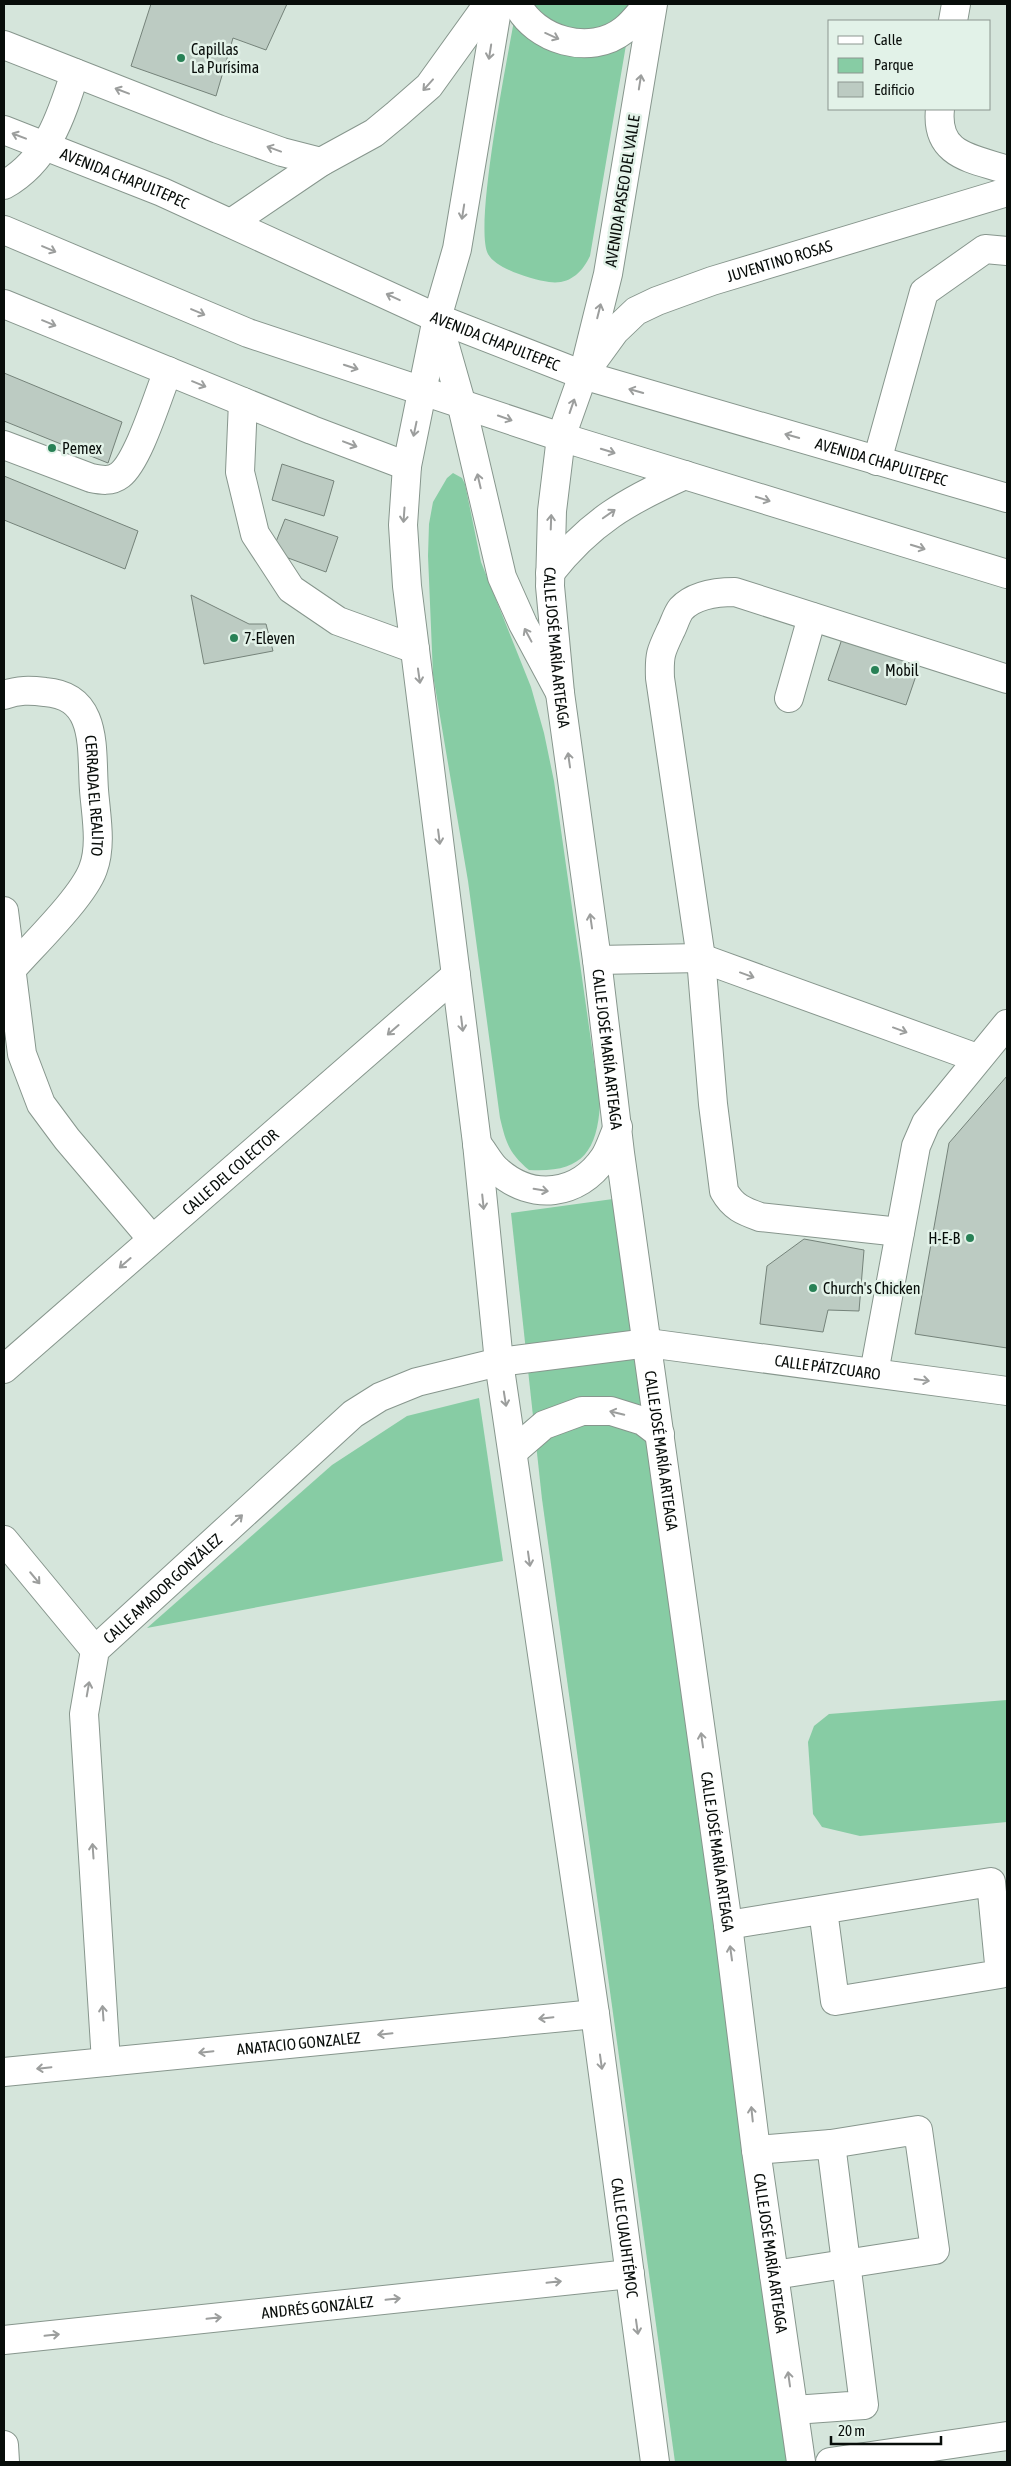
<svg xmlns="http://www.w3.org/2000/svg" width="1011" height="2466" viewBox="0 0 1011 2466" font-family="'Asap Condensed',sans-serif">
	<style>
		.green { fill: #87cca4 }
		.building { fill: #bccbc2; stroke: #75837a }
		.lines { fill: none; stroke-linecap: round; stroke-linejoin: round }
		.minor-casing { stroke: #87968d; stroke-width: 30 }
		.major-casing { stroke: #87968d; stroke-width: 30 }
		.minor { stroke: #fff; stroke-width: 28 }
		.major { stroke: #fff; stroke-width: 28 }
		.oneway { stroke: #9c9e9d }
		.poi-dot { fill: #288156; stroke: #e2f2e8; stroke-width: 2 }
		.labels { text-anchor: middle; stroke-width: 5; stroke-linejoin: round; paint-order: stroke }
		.poi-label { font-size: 16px; fill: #080d0a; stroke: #e2f2e8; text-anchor: start }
		.street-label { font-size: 16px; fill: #080d0a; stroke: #e2f2e8 }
	</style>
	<rect width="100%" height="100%" fill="#d5e5db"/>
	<g class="green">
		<path d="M517,4H633L590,256C582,273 569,285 549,282C533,280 496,269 488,254C473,225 510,46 517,4Z"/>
		<path d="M453,473L462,478L465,484L481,562L531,687L544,733L554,781L600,1104C597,1154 580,1173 529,1170C509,1153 506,1143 500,1118L468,881L433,675L428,556L429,524L433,502L447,478Z"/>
		<polygon points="613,1199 641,1364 788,2462 675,2462 542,1499 511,1213"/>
		<polygon points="479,1398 503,1561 147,1628 332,1465 407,1416"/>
		<polygon points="1007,1700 1007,1822 860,1836 822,1827 813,1814 808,1742 814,1726 829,1714"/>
	</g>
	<g class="building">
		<polygon points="151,4 287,4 266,50 233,38 216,96 131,66"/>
		<polygon points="4,373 122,422 108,463 4,421"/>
		<polygon points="282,464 334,481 324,516 272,500"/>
		<polygon points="4,476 138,531 125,569 4,520"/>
		<polygon points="285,519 338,537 326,572 272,552"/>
		<polygon points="191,595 249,624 266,624 273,651 204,664"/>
		<polygon points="843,636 921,661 906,705 828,680"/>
		<polygon points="1007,1076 1007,1348 915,1334 949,1143"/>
		<polygon points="804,1239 864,1250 859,1311 828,1310 823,1332 760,1324 767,1266"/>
	</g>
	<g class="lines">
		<defs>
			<g id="minor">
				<path id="s1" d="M498,4L457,249L437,318L407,466L403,525L407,586L477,1143L499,1362L595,2014L655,2462"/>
				<path d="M517,4C535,40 590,57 624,30C633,23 641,12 648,4"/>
				<path id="s2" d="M653,4L608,274L583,375L561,437L552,511L550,586L560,693L597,960L620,1153L728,1925L756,2150L801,2462"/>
				<polyline points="953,21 956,4"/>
				<polyline points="4,45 218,129 282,152 321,162"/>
				<path d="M940,109C935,156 972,158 1007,170"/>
				<polyline points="4,304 312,430 407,466"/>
				<path id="s3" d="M591,364L615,331L636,311L657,301L712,281L1007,192"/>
				<polyline points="243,402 240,472 255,534 291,589 338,621 415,649"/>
				<path d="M4,445L91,478C101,480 111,482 120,475C139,460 158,395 168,371"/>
				<polyline points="877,461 924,292 985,249 1007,251"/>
				<path id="s4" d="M4,695C19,690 29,690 45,692C99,696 91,749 94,790C96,816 102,845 93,869C83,897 33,945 12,969"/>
				<polyline points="789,698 812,617"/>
				<polyline points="4,911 22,1054 41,1104 67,1139 152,1239"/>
				<polyline points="597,960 701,958 977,1058"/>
				<path d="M477,1144C484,1152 490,1165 498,1171C532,1201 578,1196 604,1158C610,1149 613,1137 618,1127"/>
				<path d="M900,1232L760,1217C743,1211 733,1207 724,1191L713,1104L701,958L660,678C659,654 661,651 671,630C674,624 677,614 681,609C694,595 718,592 735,592L1007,679"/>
				<path id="s5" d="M4,1369L456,975"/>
				<polyline points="874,1373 916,1146 926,1123 1007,1024"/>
				<polyline points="514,1451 544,1425 582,1411 611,1411 643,1421 660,1434"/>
				<polyline points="4,1540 95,1650"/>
				<polyline points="728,1925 991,1882 1000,1974 835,2001 823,1910"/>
				<path id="s6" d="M106,2062L84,1714L95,1650L353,1414L380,1397L417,1382L499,1362L648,1343L1007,1391"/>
				<path id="s7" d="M4,2072L595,2014"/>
				<polyline points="756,2150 831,2144 864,2405 794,2410"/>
				<polyline points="774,2275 935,2250 918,2130 831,2144"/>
				<path id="s8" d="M4,2340L630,2274"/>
				<polyline points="4,2445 5,2462"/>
				<polyline points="830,2462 1007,2436"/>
			</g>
			<g id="major">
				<path id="s9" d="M4,130L162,192L437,318L583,375L1007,498"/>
				<path d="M4,185C47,161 61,117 75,73"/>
				<polyline points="231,223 321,162 374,133 397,114 429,86 488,4"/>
				<polyline points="4,230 248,333 561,437 1007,574"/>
				<polyline points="437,318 461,402 502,577 523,624 560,693"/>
				<path d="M550,573C590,522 627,501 685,475"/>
			</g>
		</defs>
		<use href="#minor" class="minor-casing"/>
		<use href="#major" class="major-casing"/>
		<use href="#minor" class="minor"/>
		<use href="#major" class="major"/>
	</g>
	<defs><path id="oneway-shaft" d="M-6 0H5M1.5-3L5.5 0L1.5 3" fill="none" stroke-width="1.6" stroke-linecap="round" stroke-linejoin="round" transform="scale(1.25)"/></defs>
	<g class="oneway">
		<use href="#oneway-shaft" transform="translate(552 36) rotate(24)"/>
		<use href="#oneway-shaft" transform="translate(490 52) rotate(99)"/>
		<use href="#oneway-shaft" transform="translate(640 82) rotate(-81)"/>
		<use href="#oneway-shaft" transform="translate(428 85) rotate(132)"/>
		<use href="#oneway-shaft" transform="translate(122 91) rotate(-159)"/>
		<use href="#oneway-shaft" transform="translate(19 136) rotate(-159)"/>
		<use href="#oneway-shaft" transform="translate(274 149) rotate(-160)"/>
		<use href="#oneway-shaft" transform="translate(463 212) rotate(99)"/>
		<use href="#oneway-shaft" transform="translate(49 249) rotate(23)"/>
		<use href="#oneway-shaft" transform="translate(393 297) rotate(-155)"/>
		<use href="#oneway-shaft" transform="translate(599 311) rotate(-76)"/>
		<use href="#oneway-shaft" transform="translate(198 312) rotate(23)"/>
		<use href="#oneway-shaft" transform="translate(49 323) rotate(22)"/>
		<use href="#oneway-shaft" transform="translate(351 367) rotate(18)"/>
		<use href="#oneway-shaft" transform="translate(199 384) rotate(22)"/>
		<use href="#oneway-shaft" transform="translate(636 391) rotate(-164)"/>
		<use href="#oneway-shaft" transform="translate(572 406) rotate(-71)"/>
		<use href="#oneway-shaft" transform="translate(505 418) rotate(19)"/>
		<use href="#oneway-shaft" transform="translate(415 429) rotate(102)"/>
		<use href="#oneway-shaft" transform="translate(792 436) rotate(-164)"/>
		<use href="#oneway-shaft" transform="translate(350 444) rotate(21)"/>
		<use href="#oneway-shaft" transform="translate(608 451) rotate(17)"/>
		<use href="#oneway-shaft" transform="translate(479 481) rotate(-103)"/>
		<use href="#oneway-shaft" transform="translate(763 499) rotate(17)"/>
		<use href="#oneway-shaft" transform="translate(609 514) rotate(-35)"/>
		<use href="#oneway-shaft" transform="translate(404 515) rotate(94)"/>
		<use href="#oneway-shaft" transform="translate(551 522) rotate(-88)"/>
		<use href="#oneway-shaft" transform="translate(918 547) rotate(17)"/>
		<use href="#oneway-shaft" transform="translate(528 635) rotate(-118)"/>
		<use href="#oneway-shaft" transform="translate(419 676) rotate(82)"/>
		<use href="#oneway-shaft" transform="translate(569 760) rotate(-98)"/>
		<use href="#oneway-shaft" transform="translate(439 837) rotate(83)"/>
		<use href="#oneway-shaft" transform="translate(591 921) rotate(-98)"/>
		<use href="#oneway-shaft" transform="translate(747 975) rotate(20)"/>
		<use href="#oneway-shaft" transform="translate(462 1024) rotate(83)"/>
		<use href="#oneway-shaft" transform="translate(393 1030) rotate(139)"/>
		<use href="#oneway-shaft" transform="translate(900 1030) rotate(20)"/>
		<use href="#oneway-shaft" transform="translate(541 1190) rotate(9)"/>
		<use href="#oneway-shaft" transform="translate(483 1202) rotate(84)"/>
		<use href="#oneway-shaft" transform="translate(125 1263) rotate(139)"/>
		<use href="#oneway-shaft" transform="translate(922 1380) rotate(8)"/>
		<use href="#oneway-shaft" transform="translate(505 1399) rotate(81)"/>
		<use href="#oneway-shaft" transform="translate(617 1413) rotate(-166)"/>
		<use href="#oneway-shaft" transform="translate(237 1520) rotate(-43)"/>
		<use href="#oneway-shaft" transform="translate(529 1559) rotate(82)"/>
		<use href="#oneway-shaft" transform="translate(35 1578) rotate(50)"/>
		<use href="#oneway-shaft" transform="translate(88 1689) rotate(-80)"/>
		<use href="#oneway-shaft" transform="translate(702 1740) rotate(-98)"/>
		<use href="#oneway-shaft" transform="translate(93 1851) rotate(-94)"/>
		<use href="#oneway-shaft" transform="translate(731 1953) rotate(-98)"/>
		<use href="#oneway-shaft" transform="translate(103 2013) rotate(-94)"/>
		<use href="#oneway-shaft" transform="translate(546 2018) rotate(174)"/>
		<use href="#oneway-shaft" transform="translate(385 2034) rotate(174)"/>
		<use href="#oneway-shaft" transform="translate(206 2052) rotate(174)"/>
		<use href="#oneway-shaft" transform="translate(601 2062) rotate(82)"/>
		<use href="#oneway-shaft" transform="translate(44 2068) rotate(174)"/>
		<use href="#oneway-shaft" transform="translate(752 2114) rotate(-96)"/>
		<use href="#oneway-shaft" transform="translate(554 2282) rotate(-6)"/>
		<use href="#oneway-shaft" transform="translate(393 2299) rotate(-6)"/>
		<use href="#oneway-shaft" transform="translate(214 2318) rotate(-6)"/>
		<use href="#oneway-shaft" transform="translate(637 2327) rotate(82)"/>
		<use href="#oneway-shaft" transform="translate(52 2335) rotate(-6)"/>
		<use href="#oneway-shaft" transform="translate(789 2379) rotate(-98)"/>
	</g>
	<g class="poi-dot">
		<circle cx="181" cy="58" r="5"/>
		<circle cx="52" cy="448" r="5"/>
		<circle cx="234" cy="638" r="5"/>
		<circle cx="875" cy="670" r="5"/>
		<circle cx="970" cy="1238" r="5"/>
		<circle cx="813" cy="1288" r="5"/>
	</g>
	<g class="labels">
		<g class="poi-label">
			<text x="191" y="55">Capillas<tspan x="191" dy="18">La Purísima</tspan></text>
			<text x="62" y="454">Pemex</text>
			<text x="244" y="644">7-Eleven</text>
			<text x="885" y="676">Mobil</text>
			<text x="960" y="1244" text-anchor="end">H-E-B</text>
			<text x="823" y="1294">Church's Chicken</text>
		</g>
		<g class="street-label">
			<text dy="6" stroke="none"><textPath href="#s9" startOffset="130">AVENIDA CHAPULTEPEC</textPath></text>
			<text transform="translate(622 191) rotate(-81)" y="6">AVENIDA PASEO DEL VALLE</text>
			<text dy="6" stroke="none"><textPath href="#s3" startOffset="222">JUVENTINO ROSAS</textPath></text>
			<text dy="6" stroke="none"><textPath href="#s9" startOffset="535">AVENIDA CHAPULTEPEC</textPath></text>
			<text dy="6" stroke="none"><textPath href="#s9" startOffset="940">AVENIDA CHAPULTEPEC</textPath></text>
			<text dy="6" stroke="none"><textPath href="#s2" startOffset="655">CALLE JOSÉ MARÍA ARTEAGA</textPath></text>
			<text dy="6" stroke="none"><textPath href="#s4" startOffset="171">CERRADA EL REALITO</textPath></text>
			<text dy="6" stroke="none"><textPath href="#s2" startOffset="1060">CALLE JOSÉ MARÍA ARTEAGA</textPath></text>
			<text dy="6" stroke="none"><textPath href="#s5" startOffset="300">CALLE DEL COLECTOR</textPath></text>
			<text dy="6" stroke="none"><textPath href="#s6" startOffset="1251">CALLE PÁTZCUARO</textPath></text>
			<text dy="6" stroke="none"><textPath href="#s2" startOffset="1465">CALLE JOSÉ MARÍA ARTEAGA</textPath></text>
			<text dy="6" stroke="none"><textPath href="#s6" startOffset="505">CALLE AMADOR GONZÁLEZ</textPath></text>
			<text dy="6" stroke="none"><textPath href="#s2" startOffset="1870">CALLE JOSÉ MARÍA ARTEAGA</textPath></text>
			<text dy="6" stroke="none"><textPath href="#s7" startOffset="296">ANATACIO GONZALEZ</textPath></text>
			<text dy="6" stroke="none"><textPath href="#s1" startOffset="2258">CALLE CUAUHTÉMOC</textPath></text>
			<text dy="6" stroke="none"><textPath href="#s2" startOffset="2275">CALLE JOSÉ MARÍA ARTEAGA</textPath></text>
			<text dy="6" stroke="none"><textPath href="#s8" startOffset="315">ANDRÉS GONZÁLEZ</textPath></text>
		</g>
	</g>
	<rect width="1011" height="2466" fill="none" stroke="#080d0a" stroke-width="10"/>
	<rect x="828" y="20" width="162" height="90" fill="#e2f2e8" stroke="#8b968f"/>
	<rect x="838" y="36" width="25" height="8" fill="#ffffff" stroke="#8b968f"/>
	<text x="874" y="45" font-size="15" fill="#080d0a">Calle</text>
	<rect x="838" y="58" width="25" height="15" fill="#87cca4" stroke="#8b968f"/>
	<text x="874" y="70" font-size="15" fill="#080d0a">Parque</text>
	<rect x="838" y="82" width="25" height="15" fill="#bccbc2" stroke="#8b968f"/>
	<text x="874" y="95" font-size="15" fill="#080d0a">Edificio</text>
	<path d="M831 2436v8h110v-8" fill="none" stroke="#080d0a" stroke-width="2.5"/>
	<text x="838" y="2436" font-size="15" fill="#080d0a" stroke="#e2f2e8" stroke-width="4" paint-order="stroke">20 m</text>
</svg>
